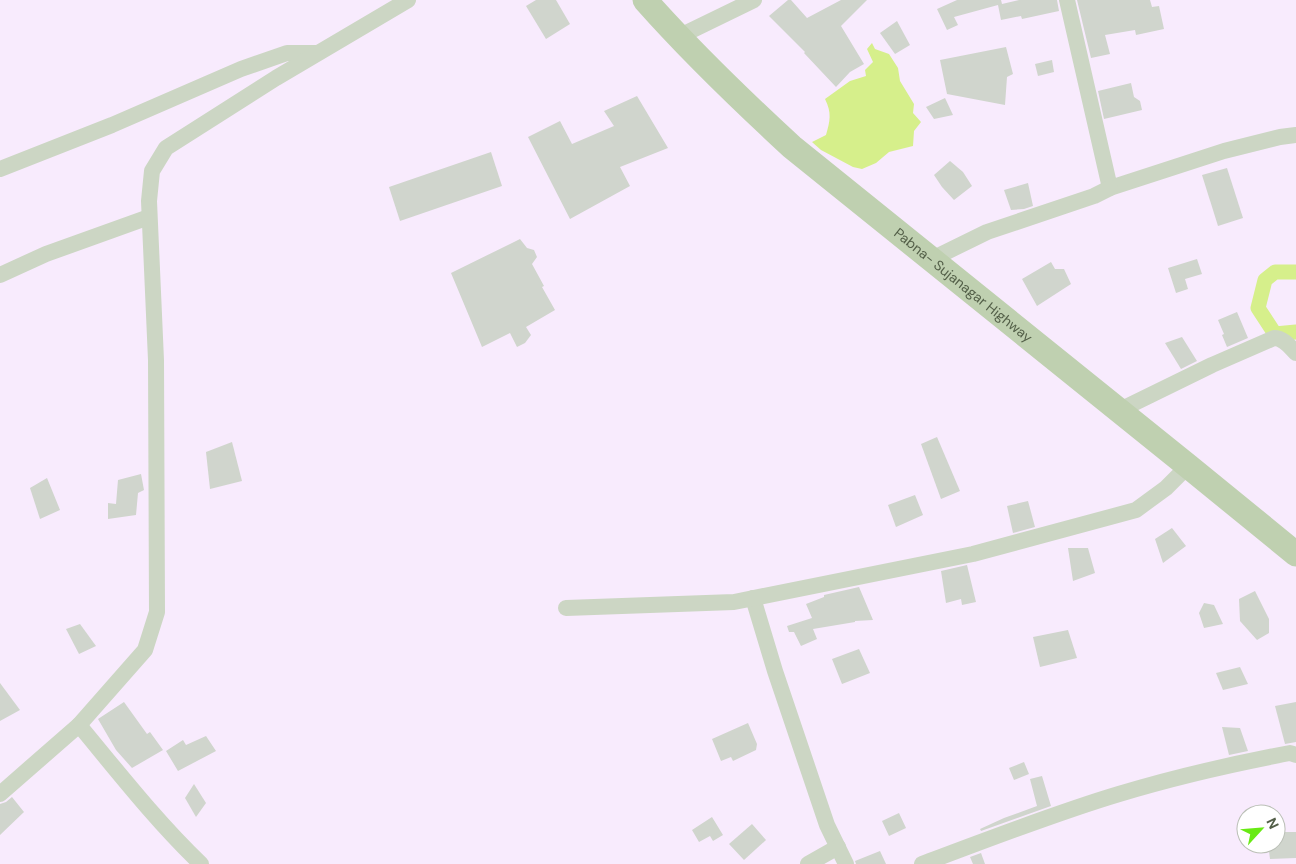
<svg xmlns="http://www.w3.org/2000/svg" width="1296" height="864" viewBox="0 0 1296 864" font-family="'DM Sans',sans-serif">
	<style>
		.commercial { fill: #f8ebfd; fill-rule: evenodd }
		.water { fill: #d6ef8b }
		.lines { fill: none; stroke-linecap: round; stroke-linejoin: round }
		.canal { stroke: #d6ef8b; stroke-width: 15 }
		.building { fill: #d0d5cd }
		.street { stroke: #ccd6c4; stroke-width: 16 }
		.primary { stroke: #bfd0b0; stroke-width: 25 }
		.labels { text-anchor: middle; stroke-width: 4; stroke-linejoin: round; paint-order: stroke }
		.street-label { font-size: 14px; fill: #535f48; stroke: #fff }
	</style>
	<rect width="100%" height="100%" fill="#f1f1f3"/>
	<path class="commercial" d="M0,0H1296V864H0ZM1246,814H1276V844H1246Z"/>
	<path class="water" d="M872,43L875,49L889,54L898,68L900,81L914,104L913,113L921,122L914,131L913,146L889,152L876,163L862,169L853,167L821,150L812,142L826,135C830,121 832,113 825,99L850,81L866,76L865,70L873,62L867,49Z"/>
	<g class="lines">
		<polyline class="canal" points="1296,272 1275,272 1265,280 1258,308 1275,334 1296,332"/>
	</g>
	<g class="building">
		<polygon points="536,0 556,0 570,24 546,39 526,6"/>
		<polygon points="788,0 791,0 807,18 841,0 867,0 841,26 864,64 850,72 836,87 804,53 805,52 769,16"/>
		<polygon points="957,0 1001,0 1002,4 1019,0 1057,0 1059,11 1022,19 1021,16 1001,20 998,5 954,17 958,25 947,30 937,9"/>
		<polygon points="1077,0 1150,0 1152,7 1159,6 1164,29 1136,35 1135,30 1105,35 1110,54 1091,58"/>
		<polygon points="897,21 910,45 895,54 880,33"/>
		<polygon points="1006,47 1013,74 1007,77 1005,105 947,94 940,60"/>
		<polygon points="1052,60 1054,72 1038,76 1035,64"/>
		<polygon points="1131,83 1134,97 1140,101 1142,110 1104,119 1098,91"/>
		<polygon points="637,96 668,148 620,167 630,186 570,219 528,137 560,121 572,144 614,126 604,111"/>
		<polygon points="945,98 953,115 934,119 926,107"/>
		<polygon points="491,152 502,186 400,221 389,187"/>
		<polygon points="950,161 963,172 972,186 954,200 942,187 934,175"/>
		<polygon points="1227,168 1243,218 1218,226 1202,175"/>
		<polygon points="1028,183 1033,206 1024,209 1011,210 1004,190"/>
		<polygon points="520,239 527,248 534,250 537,257 532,264 544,286 542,287 555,310 526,327 531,335 525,343 517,347 510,333 482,347 451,273"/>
		<polygon points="1197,259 1202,274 1185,279 1188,289 1176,293 1168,268"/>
		<polygon points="1051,262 1055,269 1064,269 1071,284 1037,306 1022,279"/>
		<polygon points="1237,312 1248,338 1227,347 1222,335 1224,334 1218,320"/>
		<polygon points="1182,337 1197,361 1181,369 1165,343"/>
		<polygon points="937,437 960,491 941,499 921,444"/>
		<polygon points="232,442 242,481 210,489 206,452"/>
		<polygon points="141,474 144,490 138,493 136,515 108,519 108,503 116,504 118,480"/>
		<polygon points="47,478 60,510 40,519 30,488"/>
		<polygon points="915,495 923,515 896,527 888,505"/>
		<polygon points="1028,501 1035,527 1013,533 1007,506"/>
		<polygon points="1172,528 1186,546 1163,563 1155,539"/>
		<polygon points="1068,548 1088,548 1095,573 1073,581"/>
		<polygon points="967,565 976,602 962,605 961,599 946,603 941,571"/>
		<polygon points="859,587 873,620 855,621 855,622 813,629 817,639 801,646 794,632 789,632 787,626 812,618 806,604 824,597 824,595"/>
		<polygon points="1255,591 1269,619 1269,633 1257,640 1240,621 1239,599"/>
		<polygon points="1204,603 1214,605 1223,624 1204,628 1199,613"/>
		<polygon points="80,624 96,646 79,654 66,629"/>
		<polygon points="1068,630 1077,658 1040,667 1033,637"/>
		<polygon points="859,649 870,673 842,684 832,659"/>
		<polygon points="1240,667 1248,684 1223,690 1216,673"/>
		<polygon points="0,683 20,710 0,721"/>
		<polygon points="124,702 147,734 150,732 163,750 132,768 116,750 98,719"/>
		<polygon points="1296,702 1296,742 1285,744 1275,706"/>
		<polygon points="748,723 757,744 756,750 733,761 731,757 721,761 712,739"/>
		<polygon points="1222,727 1240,728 1248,751 1229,755"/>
		<polygon points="206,736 216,751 178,771 166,751 183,740 186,745"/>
		<polygon points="1024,762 1029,774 1014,780 1009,768"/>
		<polygon points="1042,776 1051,806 981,831 980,829 1004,818 1037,806 1030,779"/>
		<polygon points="194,784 206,803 196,817 185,798"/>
		<polygon points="12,797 24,812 0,835 0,804 6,802"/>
		<polygon points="899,813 906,828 889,836 882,821"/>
		<polygon points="712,817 723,835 713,841 710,836 699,842 692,830"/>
		<polygon points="752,824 766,840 744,860 729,844"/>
		<polygon points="1276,832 1296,832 1296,858 1270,859 1268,844 1276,844"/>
		<polygon points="880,851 886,864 856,864 855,861"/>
		<polygon points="981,853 985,864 973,864 970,857"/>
	</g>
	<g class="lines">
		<g class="street">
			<polyline points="1067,0 1110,188 1224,151 1280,137 1296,135"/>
			<polyline points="678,37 754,0"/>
			<polyline points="0,169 112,125 241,69 287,53 316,53"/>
			<polyline points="932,259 987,232 1094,196 1110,188"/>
			<polyline points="0,275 46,254 149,217"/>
			<path d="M1120,410L1212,365L1274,338C1284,338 1290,347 1296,353"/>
			<polyline points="753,598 775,671 827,825 846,864"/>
			<polyline points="566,608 734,602 973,554 1136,510 1166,488 1188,466"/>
			<path d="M79,725C118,772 157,822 201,864"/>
			<polyline points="0,794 79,725 145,650 157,612 156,360 149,201 152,171 166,148 276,78 408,0"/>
			<polyline points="808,864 838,847"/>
			<path d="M922,864C987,840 1052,814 1119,794C1175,777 1232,764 1290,753L1296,755"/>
		</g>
		<path class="primary" id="s1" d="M645,0C691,52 741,100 792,147L1188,466L1296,554"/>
	</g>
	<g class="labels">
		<g class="street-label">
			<text dy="5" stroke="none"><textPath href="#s1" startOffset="428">Pabna- Sujanagar Highway</textPath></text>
		</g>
	</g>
	<g transform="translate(1261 829) rotate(64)"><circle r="24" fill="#ffffff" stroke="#babfb6"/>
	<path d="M0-4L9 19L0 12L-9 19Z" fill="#68ea14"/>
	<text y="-8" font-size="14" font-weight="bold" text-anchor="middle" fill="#535f48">N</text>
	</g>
</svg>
